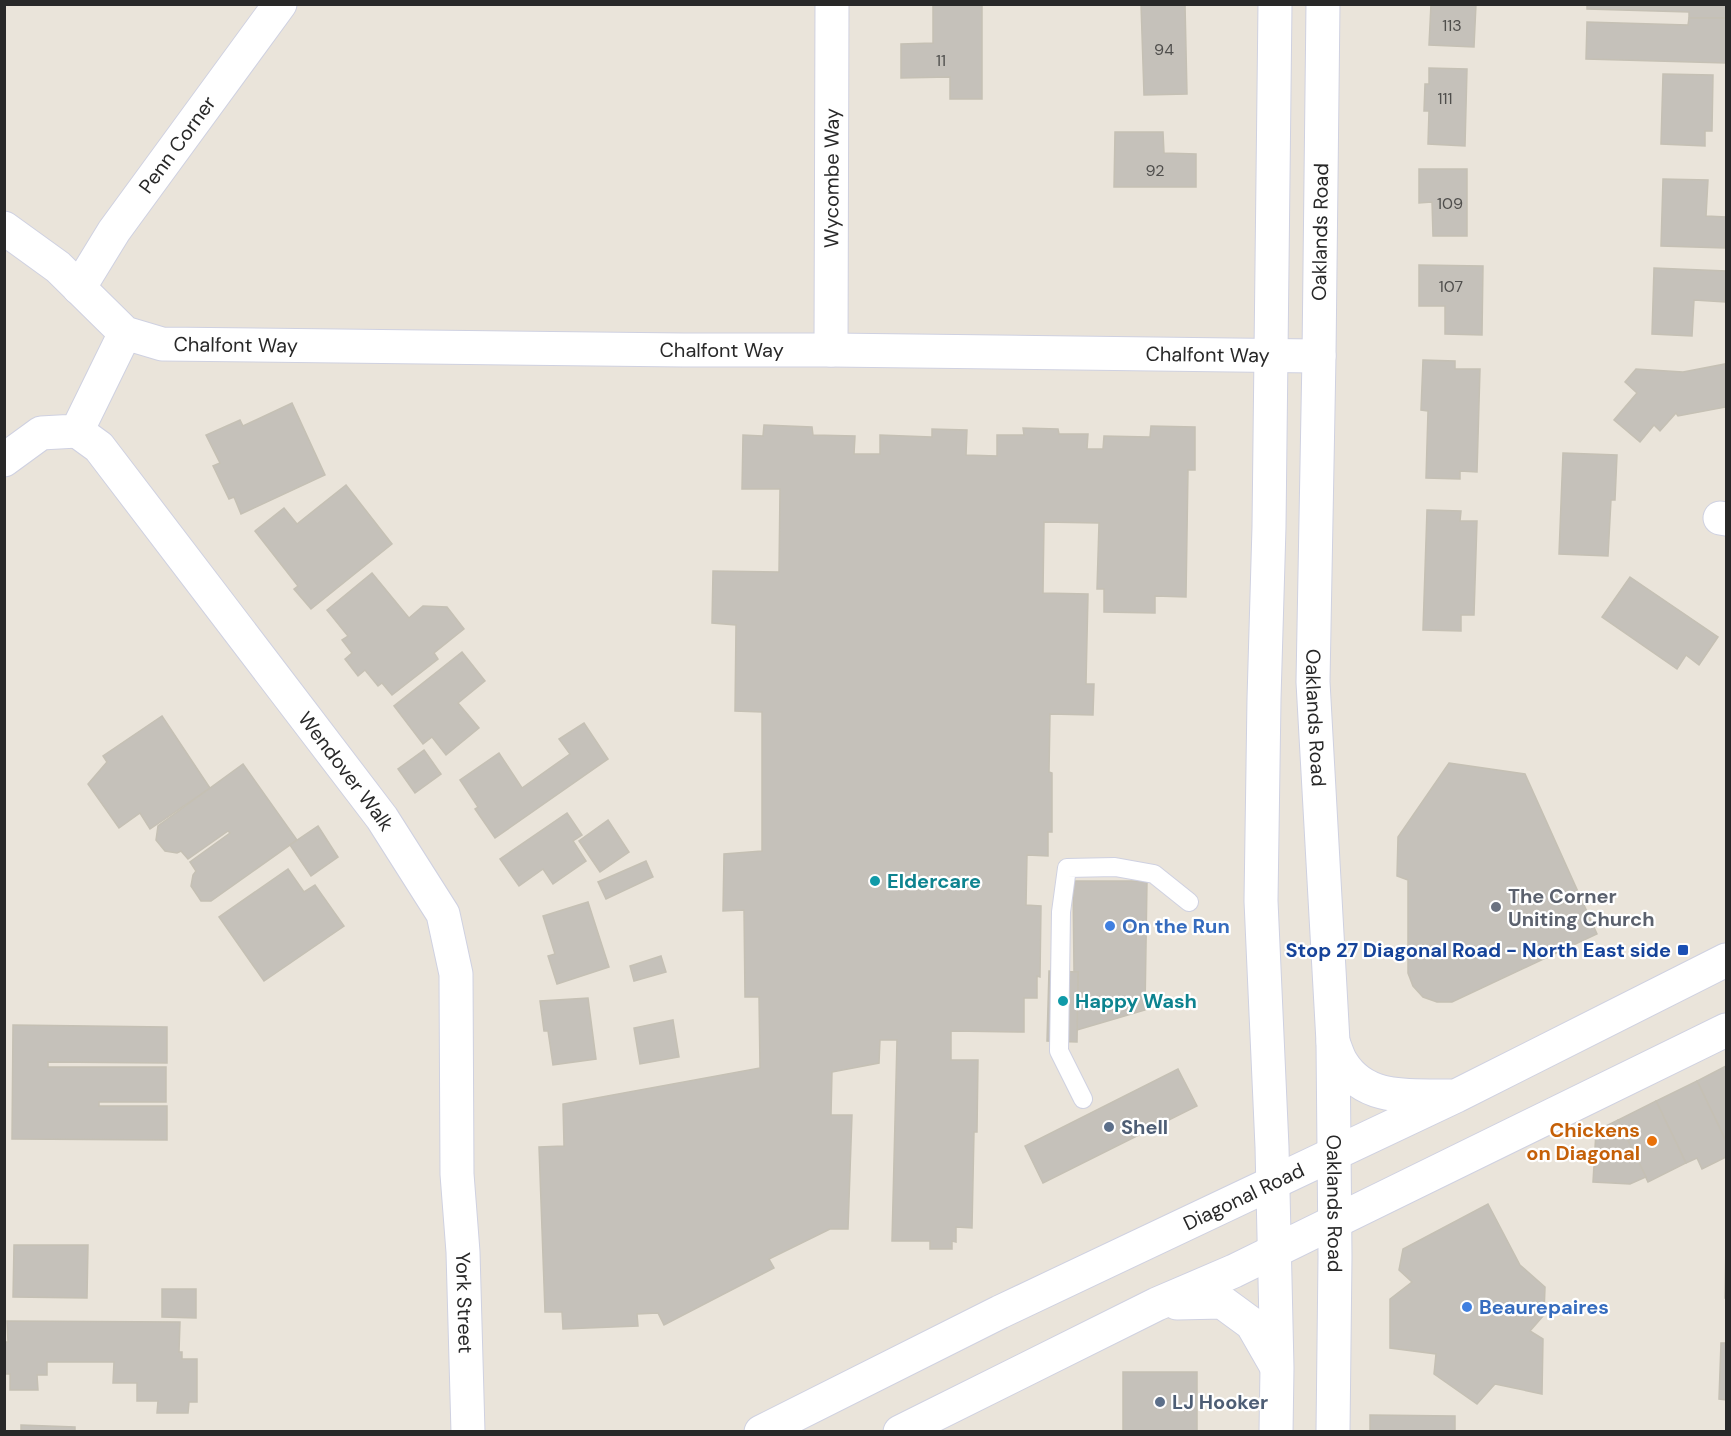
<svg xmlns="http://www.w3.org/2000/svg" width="1731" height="1436" viewBox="0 0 1731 1436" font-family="'DM Sans',sans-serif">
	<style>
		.building { fill: #c5c1ba; stroke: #c5c0b4; stroke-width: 1.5 }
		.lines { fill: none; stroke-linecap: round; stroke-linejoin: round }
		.service-casing { stroke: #cfd1e1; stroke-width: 20 }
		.minor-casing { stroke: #cfd1e1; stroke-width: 35 }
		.secondary-casing { stroke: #cfd1e1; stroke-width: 35 }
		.service { stroke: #fff; stroke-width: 18 }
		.minor { stroke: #fff; stroke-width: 33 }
		.secondary { stroke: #fff; stroke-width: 33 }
		.culture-dot { fill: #0f9aa8; stroke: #fff; stroke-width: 2 }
		.worship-dot { fill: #6b7280; stroke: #fff; stroke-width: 2 }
		.shop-dot { fill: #3f7fe0; stroke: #fff; stroke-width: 2 }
		.transit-dot { fill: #1a4fb4; stroke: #fff; stroke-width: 2 }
		.service-dot { fill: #5c6f8a; stroke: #fff; stroke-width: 2 }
		.food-dot { fill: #e8710a; stroke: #fff; stroke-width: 2 }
		.labels { text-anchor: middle; stroke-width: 4.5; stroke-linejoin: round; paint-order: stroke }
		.number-label { font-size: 16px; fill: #4f4e4c }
		.street-label { font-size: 20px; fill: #282828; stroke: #fff }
		.culture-label { font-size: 20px; font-weight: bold; fill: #0d838f; stroke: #fff; text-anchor: start }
		.worship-label { font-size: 20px; font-weight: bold; fill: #5b616d; stroke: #fff; text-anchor: start }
		.shop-label { font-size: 20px; font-weight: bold; fill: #366cbe; stroke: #fff; text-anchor: start }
		.transit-label { font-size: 20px; font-weight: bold; fill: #164399; stroke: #fff; text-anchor: end }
		.service-label { font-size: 20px; font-weight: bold; fill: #4e5e75; stroke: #fff; text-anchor: start }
		.food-label { font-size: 20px; font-weight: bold; fill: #c56008; stroke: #fff; text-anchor: end }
	</style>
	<rect width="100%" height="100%" fill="#eae4da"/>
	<g class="building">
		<polygon points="933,4 982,4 982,99 950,99 950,77 901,78 901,44 933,43"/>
		<polygon points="1141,4 1185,4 1187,94 1144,95"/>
		<polygon points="1431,4 1476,4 1474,47 1429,45"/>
		<polygon points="1587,4 1726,4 1726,18 1689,18 1689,12 1587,9"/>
		<polygon points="1689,18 1726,18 1726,63 1586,59 1587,22 1688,25"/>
		<polygon points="1429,68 1467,69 1465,146 1428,144 1429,111 1424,111 1425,84 1429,84"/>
		<polygon points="1663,74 1713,75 1712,131 1705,131 1705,146 1661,144"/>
		<polygon points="1115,132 1163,132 1164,153 1196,154 1196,187 1114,187"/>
		<polygon points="1419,169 1467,169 1467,236 1433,236 1432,202 1419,203"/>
		<polygon points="1663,179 1708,180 1706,216 1726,217 1725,248 1661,246"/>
		<polygon points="1419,265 1483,266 1482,335 1445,334 1445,306 1419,306"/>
		<polygon points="1654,268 1726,271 1725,302 1694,300 1692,336 1652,334"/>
		<polygon points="1423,360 1455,361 1455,369 1480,369 1477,472 1460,471 1460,479 1426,478 1428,411 1421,410"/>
		<polygon points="1725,364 1726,372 1726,407 1678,416 1676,413 1660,431 1654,425 1640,442 1614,420 1637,393 1625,382 1636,369 1683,372"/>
		<polygon points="292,403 325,475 241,514 234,497 229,499 213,466 220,463 206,435 240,420 243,426"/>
		<polygon points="764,425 812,427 813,435 855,436 854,454 880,454 880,435 932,437 932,429 967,430 966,455 997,456 997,435 1024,435 1023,428 1058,429 1059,434 1088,434 1087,449 1103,449 1104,436 1150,437 1151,426 1195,427 1195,470 1188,470 1186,597 1155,596 1155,613 1104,612 1104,589 1097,589 1099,523 1044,522 1043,593 1088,594 1086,684 1094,684 1093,715 1050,714 1049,772 1052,773 1052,832 1048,832 1048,856 1027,855 1026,905 1041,906 1040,977 1037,976 1037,998 1024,998 1024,1032 951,1031 951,1060 978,1060 977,1132 974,1132 972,1228 956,1227 956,1242 952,1241 952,1249 930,1249 930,1241 892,1241 897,1040 880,1040 879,1063 832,1072 831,1115 852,1115 848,1229 830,1229 769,1259 774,1268 664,1325 658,1313 637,1314 638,1326 563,1329 562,1312 545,1312 539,1147 564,1146 563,1104 760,1068 759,997 745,997 744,910 723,911 724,854 762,851 762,712 735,711 736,625 712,623 713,571 779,572 780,489 742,489 743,435 763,436"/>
		<polygon points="1563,453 1617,455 1615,500 1611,500 1608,556 1559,554"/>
		<polygon points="346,485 392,544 311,609 294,589 298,586 255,531 284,508 297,524"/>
		<polygon points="1427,510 1461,511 1460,521 1477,521 1474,615 1461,615 1461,631 1423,630"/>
		<polygon points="372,573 409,618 423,606 447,607 464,629 434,653 438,659 392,695 382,683 378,686 365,670 358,676 345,659 352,653 342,640 348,636 327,610"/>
		<polygon points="1630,577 1718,637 1699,665 1686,655 1677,669 1602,617"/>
		<polygon points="462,652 485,681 458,703 479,728 446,755 432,737 423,744 394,706"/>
		<polygon points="162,716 210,788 150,829 140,813 119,828 88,784 107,762 103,756"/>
		<polygon points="584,723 608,759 495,838 475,809 478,807 460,780 499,753 522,788 570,754 559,739"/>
		<polygon points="424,750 441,774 415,793 398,769"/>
		<polygon points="1449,763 1525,774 1597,934 1452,1002 1437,1002 1423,997 1413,986 1408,973 1408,880 1397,876 1398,837"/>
		<polygon points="243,764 297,840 211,901 201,901 191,886 193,875 196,871 190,862 230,833 228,831 188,859 181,851 177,853 165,851 156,840 158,826"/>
		<polygon points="567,813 582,835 573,841 586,861 553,884 543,869 519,886 500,859"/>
		<polygon points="608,820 629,852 600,872 579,841"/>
		<polygon points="318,826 338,857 311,876 290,845"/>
		<polygon points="646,861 653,877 606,899 598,882"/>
		<polygon points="288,869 304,892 315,885 344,926 264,981 219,917"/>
		<polygon points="1073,881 1147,881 1145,1010 1077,1030 1078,972 1074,972"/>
		<polygon points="588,902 609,967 557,984 548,956 555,954 543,916"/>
		<polygon points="661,956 666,972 634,981 630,966"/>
		<polygon points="1049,971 1078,972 1077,1042 1047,1041"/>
		<polygon points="588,998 596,1059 553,1065 548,1031 544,1031 540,1001"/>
		<polygon points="673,1020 679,1057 640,1064 634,1028"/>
		<polygon points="13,1025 167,1027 167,1063 48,1062 48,1067 166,1067 166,1102 99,1102 99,1106 167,1106 167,1140 12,1139"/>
		<polygon points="1726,1066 1726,1141 1697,1081"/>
		<polygon points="1178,1069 1197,1106 1043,1183 1025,1146"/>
		<polygon points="1697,1081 1726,1141 1726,1157 1702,1169 1697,1158 1686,1163 1656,1101"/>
		<polygon points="1656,1101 1686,1163 1648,1182 1618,1120"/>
		<polygon points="1618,1120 1646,1177 1630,1184 1593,1182 1596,1131"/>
		<polygon points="1488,1204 1520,1265 1545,1287 1544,1315 1530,1331 1543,1339 1542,1394 1495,1384 1477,1404 1434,1374 1436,1354 1390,1348 1390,1299 1412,1282 1399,1270 1403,1249"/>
		<polygon points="1726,1242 1726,1298 1725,1298"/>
		<polygon points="14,1245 88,1245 87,1298 13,1297"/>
		<polygon points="162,1289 196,1289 196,1318 162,1317"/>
		<polygon points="7,1321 180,1322 179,1352 182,1352 182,1359 197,1359 197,1402 189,1402 188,1413 157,1413 158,1401 137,1401 137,1383 113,1383 114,1362 47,1362 47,1375 37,1375 38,1390 10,1390 10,1374 4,1374 4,1342 8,1342"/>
		<polygon points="1721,1343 1726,1343 1726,1400 1719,1399"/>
		<rect x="1123" y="1372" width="74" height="60"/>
		<polygon points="1370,1415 1455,1416 1455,1432 1370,1432"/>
		<polygon points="21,1425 75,1427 75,1432 21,1432"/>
	</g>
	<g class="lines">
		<defs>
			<polyline id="service" points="1083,1099 1059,1051 1061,912 1067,868 1115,867 1154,874 1189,902"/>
			<g id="minor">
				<path id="s1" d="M4,228L58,267L125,333L162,344L683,350H831L1319,356"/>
				<path id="s2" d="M79,288L114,231L280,4"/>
				<path id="s3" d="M831,350L832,4"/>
				<path id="s4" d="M77,431L99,447L382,818L443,914L456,974L457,1174L463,1252L468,1432"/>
				<polyline points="4,460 41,433 77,431 125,333"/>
				<polyline points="1720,518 1726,519"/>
			</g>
			<g id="secondary">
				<polyline points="1275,4 1269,527 1264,699 1261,901 1272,1147 1277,1368 1276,1432"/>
				<path id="s5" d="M1323,4L1319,356L1313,682L1333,1042L1335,1257L1333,1432"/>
				<path d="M1333,1042C1336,1049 1338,1057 1342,1063C1366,1102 1411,1095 1450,1096"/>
				<polyline points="1177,1303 1222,1302 1252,1324 1275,1364"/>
				<path id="s6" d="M761,1432L1000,1312L1456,1096L1726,960"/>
				<polyline points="900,1432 1157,1304 1234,1271 1726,1030"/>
			</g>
		</defs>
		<use href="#service" class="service-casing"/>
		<use href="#minor" class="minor-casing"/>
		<use href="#secondary" class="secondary-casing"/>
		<use href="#service" class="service"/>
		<use href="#minor" class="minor"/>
		<use href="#secondary" class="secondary"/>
	</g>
	<g class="culture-dot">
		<circle cx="875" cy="881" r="6"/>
		<circle cx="1063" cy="1001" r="6"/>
	</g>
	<circle class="worship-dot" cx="1496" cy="907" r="6"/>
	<g class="shop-dot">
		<circle cx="1110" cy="926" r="6"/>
		<circle cx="1467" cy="1307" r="6"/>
	</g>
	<rect class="transit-dot" x="1677" y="944" width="12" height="12" rx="3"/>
	<g class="service-dot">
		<circle cx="1109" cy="1127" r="6"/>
		<circle cx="1160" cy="1402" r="6"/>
	</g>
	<circle class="food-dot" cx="1652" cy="1141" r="6"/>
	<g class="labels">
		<g class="number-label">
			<text x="1452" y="31">113</text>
			<text x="1164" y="55">94</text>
			<text x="941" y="66">11</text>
			<text x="1445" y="104">111</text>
			<text x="1155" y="176">92</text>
			<text x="1450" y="209">109</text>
			<text x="1451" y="292">107</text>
		</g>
		<g class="street-label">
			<text dy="7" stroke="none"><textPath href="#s2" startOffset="174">Penn Corner</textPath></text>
			<text dy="7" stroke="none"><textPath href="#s3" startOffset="172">Wycombe Way</textPath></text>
			<text transform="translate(1320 232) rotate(-89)" y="7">Oaklands Road</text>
			<text dy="7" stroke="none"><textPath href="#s1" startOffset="273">Chalfont Way</textPath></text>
			<text dy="7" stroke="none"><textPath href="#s1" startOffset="759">Chalfont Way</textPath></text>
			<text dy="7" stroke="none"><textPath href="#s1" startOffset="1245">Chalfont Way</textPath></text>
			<text dy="7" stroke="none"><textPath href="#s5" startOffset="714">Oaklands Road</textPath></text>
			<text dy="7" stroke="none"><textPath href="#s4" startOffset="435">Wendover Walk</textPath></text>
			<text dy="7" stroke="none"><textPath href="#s6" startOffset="537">Diagonal Road</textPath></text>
			<text dy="7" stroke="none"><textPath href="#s5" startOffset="1200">Oaklands Road</textPath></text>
			<text dy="7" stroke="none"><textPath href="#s4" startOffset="998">York Street</textPath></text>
		</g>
		<g class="culture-label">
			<text x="887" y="888">Eldercare</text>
			<text x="1075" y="1008">Happy Wash</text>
		</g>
		<g class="worship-label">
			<text x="1508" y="903">The Corner<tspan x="1508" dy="23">Uniting Church</tspan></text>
		</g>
		<g class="shop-label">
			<text x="1122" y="933">On the Run</text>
			<text x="1479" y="1314">Beaurepaires</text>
		</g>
		<g class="transit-label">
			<text x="1671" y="957">Stop 27 Diagonal Road - North East side</text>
		</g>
		<g class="service-label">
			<text x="1121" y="1134">Shell</text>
			<text x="1172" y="1409">LJ Hooker</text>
		</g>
		<g class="food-label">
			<text x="1640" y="1137">Chickens<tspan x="1640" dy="23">on Diagonal</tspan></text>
		</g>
	</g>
	<rect width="1731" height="1436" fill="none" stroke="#282828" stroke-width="12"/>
</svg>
